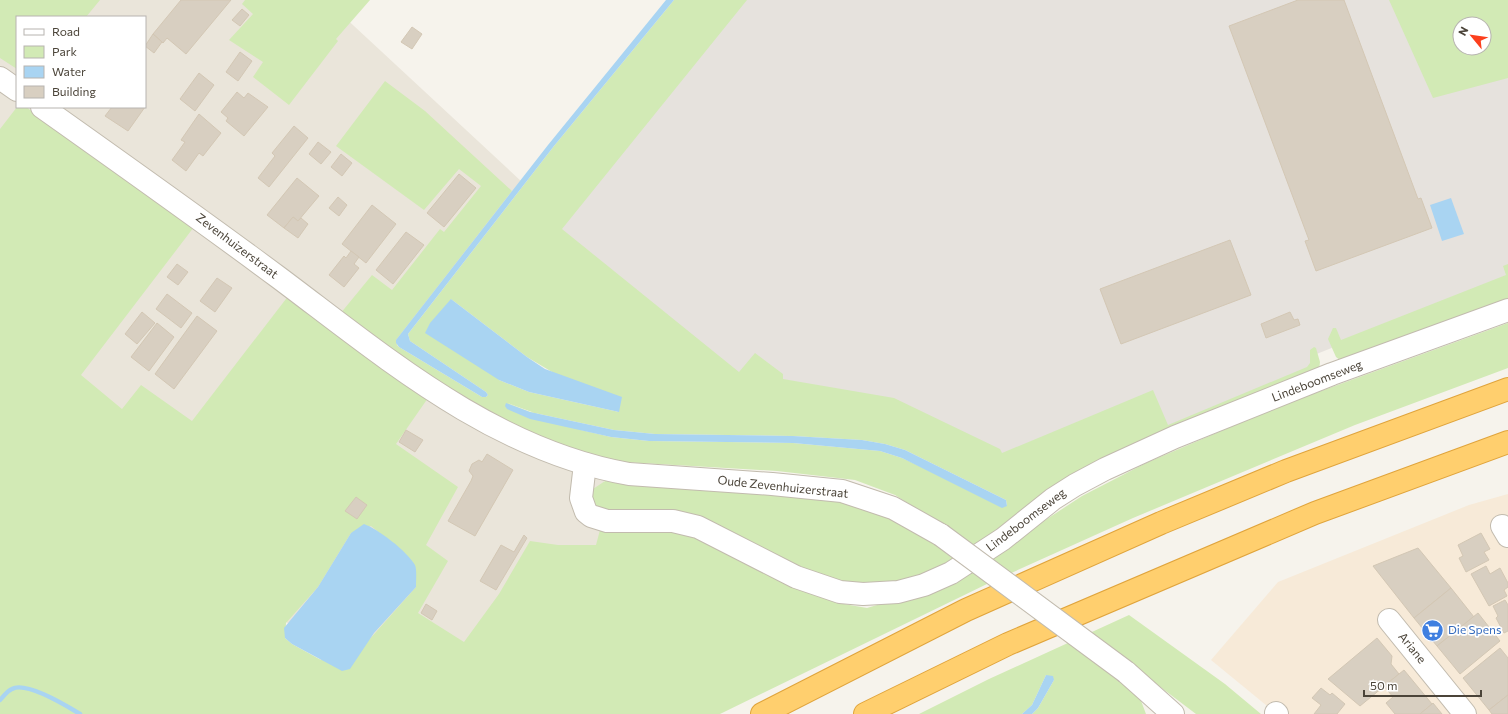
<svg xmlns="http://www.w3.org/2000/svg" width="1508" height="714" viewBox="0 0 1508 714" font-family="Commissioner,sans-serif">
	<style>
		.residential { fill: #eae5da }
		.commercial { fill: #f7ead8 }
		.industrial { fill: #e6e2dd }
		.green { fill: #d2eab5; fill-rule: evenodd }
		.water { fill: #a9d4f2 }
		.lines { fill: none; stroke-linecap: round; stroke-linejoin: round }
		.stream { stroke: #a9d4f2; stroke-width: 4.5 }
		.building { fill: #d8cfc1; stroke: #d3c7b4 }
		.minor-casing { stroke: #c2bbae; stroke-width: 24 }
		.highway-casing { stroke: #e0a43c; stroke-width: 24 }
		.minor { stroke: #fff; stroke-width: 22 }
		.highway { stroke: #ffcf6e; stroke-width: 22 }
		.minor-bridge-casing { stroke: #c2bbae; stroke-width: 24; stroke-linecap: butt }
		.minor-bridge { stroke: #fff; stroke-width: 22 }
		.labels { text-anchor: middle; stroke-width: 3.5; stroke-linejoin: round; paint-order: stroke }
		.street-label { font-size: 12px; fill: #4b4439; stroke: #fff }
		.shop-label { font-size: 12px; fill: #366cbe; stroke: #fff; text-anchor: start }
	</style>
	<rect width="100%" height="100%" fill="#f6f3ec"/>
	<polygon class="residential" points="74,0 326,0 522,182 376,370 603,476 616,540 369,714 65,374 189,224 31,107 0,146 0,30 17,40 17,107 145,107 145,17 60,17"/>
	<polygon class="commercial" points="1508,494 1508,714 1277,714 1211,660 1278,582 1469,505"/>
	<polygon class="industrial" points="709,0 1405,0 1439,76 1508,59 1508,295 1339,345 1314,355 1315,367 1156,434 997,466 750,405 529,223"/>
	<g class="green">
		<polygon points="0,0 100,0 86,17 17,17 17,69 0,58"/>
		<polygon points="245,0 370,0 336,39 338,41 289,105 253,77 263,62 229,40 253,14 242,4"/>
		<path d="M674,0H747L562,229L739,372L755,353L783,374V379L894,398L1000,449L1002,453L1153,390L1168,425L1307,367L1310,363V350L1314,347L1316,348L1320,362L1319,370L1076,472L977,549L938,522L895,495L855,480L777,471L624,462L567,450L462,399L340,314L372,275L392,290L440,229L444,232L481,186L459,169L424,210L336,146L385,81L425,111L512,191L396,340L397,345L399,347L482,397H486L488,395L486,392L410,341L408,334L554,146ZM451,299L527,357L619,412L529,392L499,380ZM507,403L530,412L614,430L655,434L793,436L862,440L885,444L905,450L1006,500L1007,506L902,458L880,451L793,443L649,441L611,437L581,430Z"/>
		<path d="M1389,0H1508V78L1433,98ZM1460,24H1484V48H1460Z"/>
		<path d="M17,107H26L197,223L81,375L122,409L141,385L192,421L289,295L428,398L396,444L458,487L426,545L448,561L418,613L464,642L499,594L530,541L558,545H596L600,530H688L813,592L838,603L867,608L904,597L1021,536L1082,496L1146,463L1277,407L1508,323V368L1355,425L1133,518L989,583L720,714H0V129ZM371,526L393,544L416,587L368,641L321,660L292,644L285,638L286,623L318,587L351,533Z"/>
		<polygon points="1508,264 1508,305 1341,361 1336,357 1328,339 1333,328 1336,328 1341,340 1506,275 1503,266"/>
		<polygon points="615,480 817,494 886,513 931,540 958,561 947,569 893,584 841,584 637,514 597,509 592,502 593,489 605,481"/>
		<polygon points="1129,615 1225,684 1261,714 1196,714 1126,661 1146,714 1032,714 1038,708 1054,680 1046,675 1032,705 1022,714 919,714 989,679"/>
	</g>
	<g class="water">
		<polygon points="666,0 674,0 554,146 408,334 410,341 486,392 488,395 486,397 482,397 399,347 396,343 396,340 548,145"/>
		<polygon points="1451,198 1464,234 1442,241 1430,205"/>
		<polygon points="451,299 527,357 545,369 622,397 619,412 529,392 499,380 425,333 430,323"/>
		<polygon points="506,403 530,412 614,430 655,434 793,436 862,440 885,444 905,450 1006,500 1007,506 1002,508 902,458 880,451 793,443 649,441 611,437 530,419 507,409 505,406"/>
		<path d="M364,524C378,529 407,551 415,565C417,570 416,580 416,587L374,633L350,669L342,671L292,644L285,638L284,628L318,587L351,533Z"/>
		<polygon points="1046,675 1053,676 1054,680 1038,708 1032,714 1022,714 1032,705"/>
	</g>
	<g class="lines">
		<path class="stream" d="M0,700C4,696 7,691 12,689C26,681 67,706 80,714"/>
	</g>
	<g class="building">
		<polygon points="181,0 231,0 186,54 167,38 163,43 153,34"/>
		<polygon points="1298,0 1344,0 1418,199 1421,198 1432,228 1316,271 1305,241 1309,240 1229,26"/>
		<polygon points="242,9 249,15 240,26 232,20"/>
		<polygon points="412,27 422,34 412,49 401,42"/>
		<polygon points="153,34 162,42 154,53 145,46"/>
		<polygon points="240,52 252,61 238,81 226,72"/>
		<polygon points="199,73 214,85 195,111 180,99"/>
		<polygon points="237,92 244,98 248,93 268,107 244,136 226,121 228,118 221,112"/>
		<polygon points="112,107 145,107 128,131 105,116"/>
		<polygon points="199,114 221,133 203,156 199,153 186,171 172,160 185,142 181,140"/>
		<polygon points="294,126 308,138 269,187 258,178 275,156 272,153"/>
		<polygon points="318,142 331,152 321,164 309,154"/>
		<polygon points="341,154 352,163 342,176 331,167"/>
		<polygon points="459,174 476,188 444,227 427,213"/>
		<polygon points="297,178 319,196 298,221 293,217 284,228 267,215"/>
		<polygon points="338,197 347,205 339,216 329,208"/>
		<polygon points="372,205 396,224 366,263 342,244"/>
		<polygon points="293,217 298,221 301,218 308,224 298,238 284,228"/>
		<polygon points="406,232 424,245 393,284 376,270"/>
		<polygon points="1230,240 1251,295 1121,344 1100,289"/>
		<polygon points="351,251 359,257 354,264 359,268 344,287 329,275 344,256 346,258"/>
		<polygon points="177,264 188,272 178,285 167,277"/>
		<polygon points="217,278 232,288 215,312 200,301"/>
		<polygon points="167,294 192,313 181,328 156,309"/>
		<polygon points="142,312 155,323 137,344 125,334"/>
		<polygon points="1290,312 1294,320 1298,319 1300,325 1266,338 1261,324"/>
		<polygon points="197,316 217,331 174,389 155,374"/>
		<polygon points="157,323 174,337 149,371 131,357"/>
		<polygon points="406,430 423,440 415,452 399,442"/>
		<polygon points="487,454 513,470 475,536 448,521 471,481 473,476 469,471 472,464 479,460 482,462"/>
		<polygon points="356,497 367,505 357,519 345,511"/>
		<polygon points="1481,533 1490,549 1484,552 1489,560 1466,572 1459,558 1463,556 1458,545"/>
		<polygon points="524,535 527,538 496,590 480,581 501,545 514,552"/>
		<polygon points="1418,548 1451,588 1414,618 1373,566"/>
		<polygon points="1486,566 1490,574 1500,568 1508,583 1508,587 1504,590 1507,596 1489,606 1471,574"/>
		<polygon points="1451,588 1474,617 1437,646 1414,618"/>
		<polygon points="1505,600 1508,605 1508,631 1504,633 1496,618 1498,616 1493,606"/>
		<polygon points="426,604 437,611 432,620 421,613"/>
		<polygon points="1478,613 1500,641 1460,674 1437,646"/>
		<polygon points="1377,638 1392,656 1391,664 1399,674 1360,706 1328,679"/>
		<polygon points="1500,648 1508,658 1508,695 1489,710 1463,678"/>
		<polygon points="1404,670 1432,704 1420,714 1395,714 1386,703 1393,697 1384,686"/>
		<polygon points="1321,688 1330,695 1332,693 1345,704 1337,714 1314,714 1321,705 1312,698"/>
		<polygon points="1508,695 1508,714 1492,714 1489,710"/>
		<polygon points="1433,703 1442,714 1420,714 1432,704"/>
	</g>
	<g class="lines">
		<defs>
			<g id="minor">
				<polyline points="0,78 17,90"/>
				<path d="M42,107C121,163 200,219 278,277C385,357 493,450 629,474L772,484L842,491L893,508L941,535"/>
				<polyline points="585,464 581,498 586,512 591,516 607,521 673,521 698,527 796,577 840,592 863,594 898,592 924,585 951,573 1003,539 1053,499 1075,485 1105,469 1175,437 1332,374 1508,310"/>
				<polyline points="1502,526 1508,536"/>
				<polyline points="1389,620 1465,714"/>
				<polyline points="1126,672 1173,714"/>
				<polyline points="1276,713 1277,714"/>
			</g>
			<g id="highway">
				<polyline points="762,714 966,610 1161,523 1286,471 1508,389"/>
				<polyline points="865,714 1008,644 1315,513 1508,442"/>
			</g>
		</defs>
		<use href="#minor" class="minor-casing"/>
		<use href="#highway" class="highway-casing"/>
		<use href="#minor" class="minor"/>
		<use href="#highway" class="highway"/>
		<defs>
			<polyline id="minor-bridge" points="941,535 1126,672"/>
		</defs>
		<use href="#minor-bridge" class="minor-bridge-casing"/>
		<use href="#minor-bridge" class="minor-bridge"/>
	</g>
	<defs>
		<symbol id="supermarket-disc" viewBox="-11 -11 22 22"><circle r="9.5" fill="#3f7fe0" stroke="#fff"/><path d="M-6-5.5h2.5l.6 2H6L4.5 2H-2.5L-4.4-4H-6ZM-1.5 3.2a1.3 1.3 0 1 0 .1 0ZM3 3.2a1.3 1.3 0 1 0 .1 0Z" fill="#fff"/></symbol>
	</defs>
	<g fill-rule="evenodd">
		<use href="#supermarket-disc" x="1420" y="618" width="25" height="25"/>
	</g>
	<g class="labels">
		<g class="street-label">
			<text transform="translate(237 246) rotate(37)" y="4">Zevenhuizerstraat</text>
			<text transform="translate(1317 381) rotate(-21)" y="4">Lindeboomseweg</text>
			<text transform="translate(783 487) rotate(6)" y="4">Oude Zevenhuizerstraat</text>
			<text transform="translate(1026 520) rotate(-37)" y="4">Lindeboomseweg</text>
			<text transform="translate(1412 648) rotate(51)" y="4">Ariane</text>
		</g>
		<g class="shop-label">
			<text x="1448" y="634">Die Spens</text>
		</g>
	</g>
	<rect x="16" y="16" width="130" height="92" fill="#ffffff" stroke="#b7b4b0"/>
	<rect x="24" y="29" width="20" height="6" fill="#ffffff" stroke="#b7b4b0"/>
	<text x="52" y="36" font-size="12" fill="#4b4439">Road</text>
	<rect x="24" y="46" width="20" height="12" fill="#d2eab5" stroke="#b7b4b0"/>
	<text x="52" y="56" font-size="12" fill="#4b4439">Park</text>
	<rect x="24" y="66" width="20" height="12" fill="#a9d4f2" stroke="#b7b4b0"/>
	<text x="52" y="76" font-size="12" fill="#4b4439">Water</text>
	<rect x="24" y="86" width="20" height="12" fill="#d8cfc1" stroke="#b7b4b0"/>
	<text x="52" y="96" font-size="12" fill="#4b4439">Building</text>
	<g transform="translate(1472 36) rotate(299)"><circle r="19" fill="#ffffff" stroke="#b7b4b0"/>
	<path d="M0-3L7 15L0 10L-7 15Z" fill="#fc3f1d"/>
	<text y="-6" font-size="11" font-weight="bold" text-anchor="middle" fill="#4b4439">N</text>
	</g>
	<path d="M1364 690v6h117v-6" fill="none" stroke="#4b4439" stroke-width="2"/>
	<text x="1370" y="690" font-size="12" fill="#4b4439" stroke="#ffffff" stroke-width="3" paint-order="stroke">50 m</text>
</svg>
